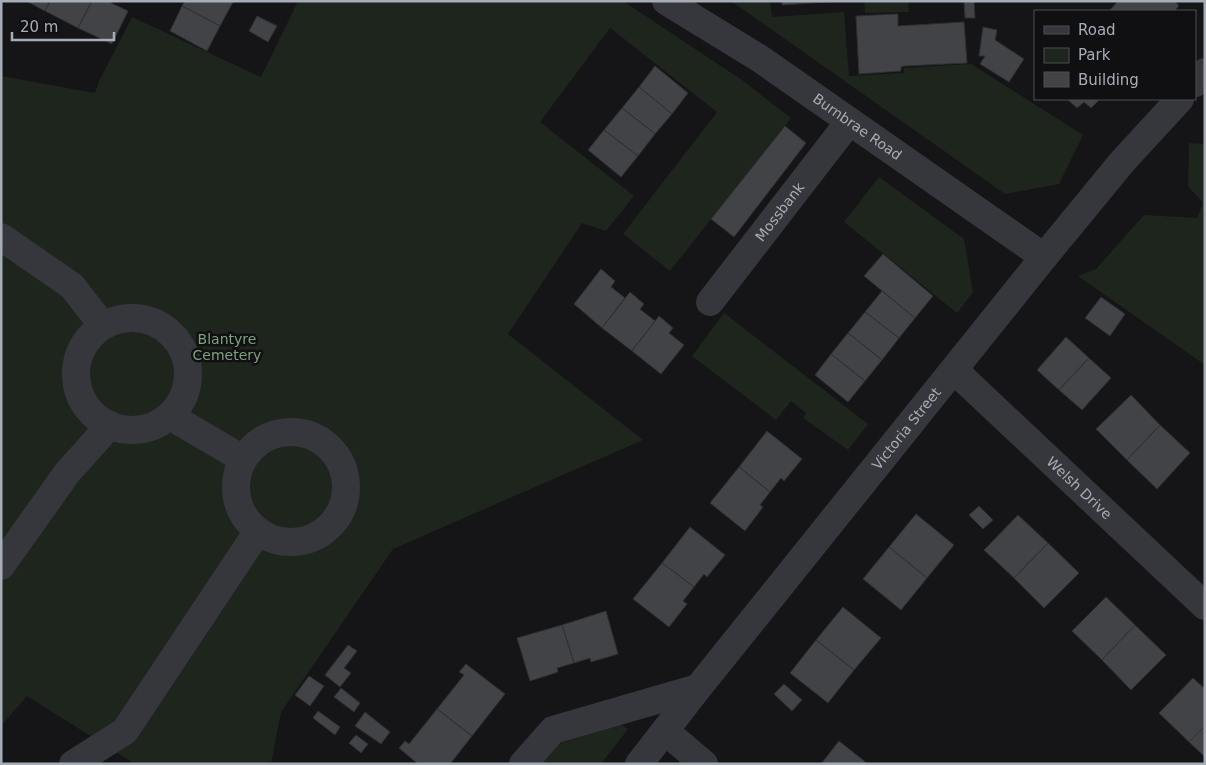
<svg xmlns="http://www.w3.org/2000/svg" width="1206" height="765" viewBox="0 0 1206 765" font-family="'DejaVu Sans',sans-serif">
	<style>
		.green { fill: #1d251d }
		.building { fill: #414347; stroke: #2f2f33 }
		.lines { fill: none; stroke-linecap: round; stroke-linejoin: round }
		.minor { stroke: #36373c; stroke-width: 28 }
		.labels { text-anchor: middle; stroke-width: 5; stroke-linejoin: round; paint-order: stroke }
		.street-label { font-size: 14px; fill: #a7adb7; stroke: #101012 }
		.park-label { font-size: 14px; fill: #7ea27d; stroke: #101012 }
	</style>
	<rect width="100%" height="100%" fill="#151517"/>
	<g class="green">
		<polygon points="298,1 623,1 742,80 791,118 670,271 623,234 717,112 610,28 540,122 634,196 606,231 582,223 508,334 643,440 393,549 281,712 271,764 135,764 27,696 1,726 1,76 95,93 99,81 132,17 261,77"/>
		<polygon points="731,1 770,1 772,17 844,12 849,76 904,73 904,68 971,64 1083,135 1059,184 1005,194"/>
		<polygon points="864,1 908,1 909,12 865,13"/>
		<polygon points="1189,143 1205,144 1205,365 1078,276 1096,269 1144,215 1197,218 1203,203 1188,186"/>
		<polygon points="879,177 964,239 973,292 957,313 844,222"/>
		<polygon points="724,313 868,424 848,450 803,418 806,413 791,401 776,420 692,356"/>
		<polygon points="620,724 628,729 601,764 541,764 550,752 561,743"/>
	</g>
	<g class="building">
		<polygon points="26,1 50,1 45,11"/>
		<polygon points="50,1 92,1 78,28 45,11"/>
		<polygon points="92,1 112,1 111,3 128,11 112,44 78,28"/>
		<polygon points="185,1 232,1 233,2 220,26 182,6"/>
		<polygon points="782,1 841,1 782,5"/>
		<polygon points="964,1 974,1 975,18 965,18"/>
		<polygon points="1118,1 1175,1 1179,6 1174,11 1109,11"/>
		<polygon points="182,6 220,26 207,51 170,31"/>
		<polygon points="898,14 898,26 964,22 967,63 904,66 901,67 901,71 859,74 856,16"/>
		<polygon points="257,16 277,26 268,42 249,31"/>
		<polygon points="983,27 997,30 995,40 1024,59 1009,82 980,64 985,56 979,56"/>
		<polygon points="655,66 688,93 672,114 639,87"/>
		<polygon points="639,87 672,114 655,134 622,108"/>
		<polygon points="1067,99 1100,99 1091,108 1084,102 1077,108"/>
		<polygon points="622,108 655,134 638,156 604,130"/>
		<polygon points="785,126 806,143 734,237 711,219"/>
		<polygon points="604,130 638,156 621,177 588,150"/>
		<polygon points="883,254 933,296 915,318 864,276"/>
		<polygon points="601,269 615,281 611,287 625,298 602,328 574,304"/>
		<polygon points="882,291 915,318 899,338 865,312"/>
		<polygon points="630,292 644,304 640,309 655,321 632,351 602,328"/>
		<polygon points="1101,297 1125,314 1110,336 1085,318"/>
		<polygon points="865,312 899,338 882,360 848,333"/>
		<polygon points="659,316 673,328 669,333 684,345 661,374 632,351"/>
		<polygon points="848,333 882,360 865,381 831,354"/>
		<polygon points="1066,337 1089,358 1059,390 1037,370"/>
		<polygon points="831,354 865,381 848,402 815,375"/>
		<polygon points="1089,358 1111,378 1082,410 1059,390"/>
		<polygon points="1131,395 1160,425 1127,460 1096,429"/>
		<polygon points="1160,425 1190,453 1157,489 1127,460"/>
		<polygon points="767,431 802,459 784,481 781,478 770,492 739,467"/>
		<polygon points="739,467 770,492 760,505 763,507 745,531 710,503"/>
		<polygon points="979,506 993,520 983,529 969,515"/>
		<polygon points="916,514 954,545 927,578 889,547"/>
		<polygon points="1018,515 1048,543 1014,578 984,550"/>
		<polygon points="690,527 725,555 707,577 704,574 694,587 662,563"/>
		<polygon points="1048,543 1079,573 1044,608 1014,578"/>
		<polygon points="889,547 927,578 901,610 863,579"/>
		<polygon points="662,563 694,587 683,601 687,604 669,627 633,599"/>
		<polygon points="1106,597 1135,625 1102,660 1072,631"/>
		<polygon points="843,607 881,638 854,670 816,640"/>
		<polygon points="606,611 618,654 591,662 590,658 574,663 562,625"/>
		<polygon points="562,625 574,663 557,668 558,672 530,681 517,638"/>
		<polygon points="1135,625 1166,655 1131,690 1102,660"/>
		<polygon points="816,640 854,670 828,703 790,673"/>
		<polygon points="348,645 357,651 344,668 351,673 340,687 325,675"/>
		<polygon points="466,664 505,694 472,736 437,709 464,675 459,672"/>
		<polygon points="309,676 324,686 310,706 295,695"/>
		<polygon points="1193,678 1205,689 1205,726 1189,742 1159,713"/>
		<polygon points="784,684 802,700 792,711 774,694"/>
		<polygon points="341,688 360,703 354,712 334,697"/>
		<polygon points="437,709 472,736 450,764 418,764 399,748 405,741 409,744"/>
		<polygon points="318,711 340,727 335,735 313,718"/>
		<polygon points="365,712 390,732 381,744 355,726"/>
		<polygon points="1205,726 1205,757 1189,742"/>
		<polygon points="356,735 368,744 361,753 349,743"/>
		<polygon points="839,741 868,764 821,764"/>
	</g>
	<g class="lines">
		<g class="minor">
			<path id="s1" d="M666,1L759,58L1044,257"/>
			<polyline points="1195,83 1205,72"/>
			<polyline points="1,237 72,286 103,326"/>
			<path id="s2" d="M710,302L849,122"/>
			<circle cx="132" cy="374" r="56"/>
			<path id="s3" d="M954,370L1205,606"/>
			<polyline points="171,414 180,422 243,459"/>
			<circle cx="291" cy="487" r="55"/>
			<polyline points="1,566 67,473 110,425"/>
			<polyline points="665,731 704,764"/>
			<polyline points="73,764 125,731 258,531"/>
			<polyline points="523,764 553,730 698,688"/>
			<path id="s4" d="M639,764L698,688L1044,257L1122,162L1180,99"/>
		</g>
	</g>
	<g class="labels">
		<g class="street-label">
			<text dy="5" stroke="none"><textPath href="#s1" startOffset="229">Burnbrae Road</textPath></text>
			<text dy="5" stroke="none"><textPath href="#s2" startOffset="114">Mossbank</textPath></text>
			<text dy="5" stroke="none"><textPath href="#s4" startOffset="429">Victoria Street</textPath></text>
			<text dy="5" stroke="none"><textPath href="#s3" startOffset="172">Welsh Drive</textPath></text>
		</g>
		<g class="park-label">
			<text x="227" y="344">Blantyre<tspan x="227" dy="16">Cemetery</tspan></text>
		</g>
	</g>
	<rect width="1206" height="765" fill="none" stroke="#a7adb7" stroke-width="5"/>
	<rect x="1034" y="10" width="162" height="90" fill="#101012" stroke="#4c4f54"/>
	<rect x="1044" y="26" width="25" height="8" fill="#36373c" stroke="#4c4f54"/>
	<text x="1078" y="35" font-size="15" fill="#a7adb7">Road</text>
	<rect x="1044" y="48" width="25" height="15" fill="#1d251d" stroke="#4c4f54"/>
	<text x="1078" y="60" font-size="15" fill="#a7adb7">Park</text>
	<rect x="1044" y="72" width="25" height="15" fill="#414347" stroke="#4c4f54"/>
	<text x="1078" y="85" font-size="15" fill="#a7adb7">Building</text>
	<path d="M12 32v8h102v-8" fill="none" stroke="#a7adb7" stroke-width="2.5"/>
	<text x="20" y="32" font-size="15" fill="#a7adb7" stroke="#101012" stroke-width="4" paint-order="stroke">20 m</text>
</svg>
